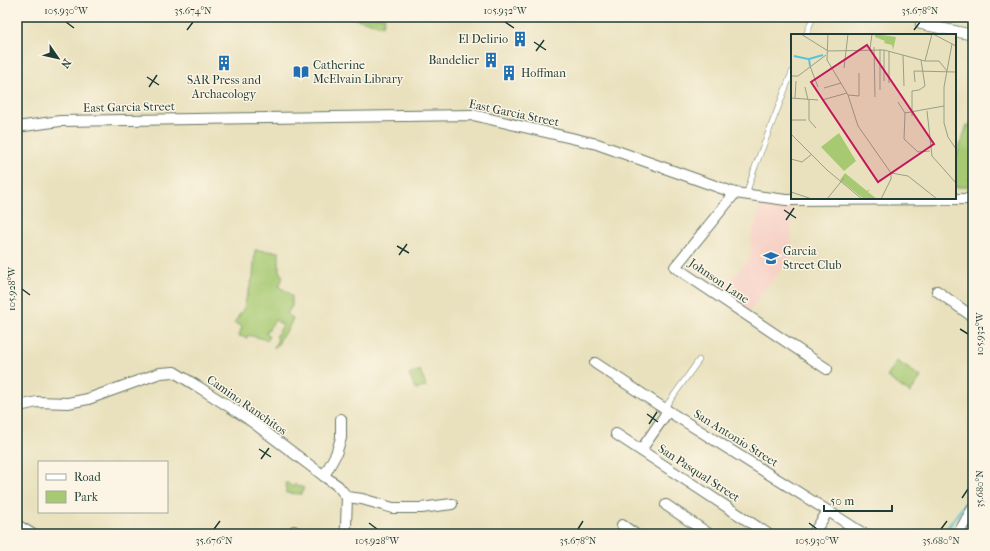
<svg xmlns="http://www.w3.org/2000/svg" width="990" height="551" viewBox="0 0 990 551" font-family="'IM FELL French Canon',serif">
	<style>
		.built { fill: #f7d1c6 }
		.green { fill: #a6c972; stroke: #628353 }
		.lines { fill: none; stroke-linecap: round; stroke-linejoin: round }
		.stream { stroke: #5bc2d8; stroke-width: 2.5 }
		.service-casing { stroke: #667664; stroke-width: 6 }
		.minor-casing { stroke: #667664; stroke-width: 12 }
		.service { stroke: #fff; stroke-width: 5 }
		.minor { stroke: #fff; stroke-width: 10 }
		.ticks { fill: none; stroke: #1f3d34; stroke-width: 1.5 }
		.labels { text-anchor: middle; stroke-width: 3; stroke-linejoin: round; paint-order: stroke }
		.poi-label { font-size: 12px; fill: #1f3d34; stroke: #fcf5e5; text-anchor: start }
		.street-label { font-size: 12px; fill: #1f3d34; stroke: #fcf5e5 }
		.inset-river { fill: none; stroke: #5bc2d8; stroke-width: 2 }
		.inset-road { fill: none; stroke: #989f86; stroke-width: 1 }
		.view { fill: #c2185b; fill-opacity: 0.15; stroke: #c2185b; stroke-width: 2 }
		.inset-edge { fill: none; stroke: #1f3d34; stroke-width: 2 }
		.neatline { fill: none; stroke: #1f3d34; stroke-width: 1.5 }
		.ticks-label { font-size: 10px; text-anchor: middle; fill: #1f3d34 }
	</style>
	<rect width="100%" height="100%" fill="#fcf5e5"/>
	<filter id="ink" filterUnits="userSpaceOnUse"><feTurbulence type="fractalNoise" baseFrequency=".025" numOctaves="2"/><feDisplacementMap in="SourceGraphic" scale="8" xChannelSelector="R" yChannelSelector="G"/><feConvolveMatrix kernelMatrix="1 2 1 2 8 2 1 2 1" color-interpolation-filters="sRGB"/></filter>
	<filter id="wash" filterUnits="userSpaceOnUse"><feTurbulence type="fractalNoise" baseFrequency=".012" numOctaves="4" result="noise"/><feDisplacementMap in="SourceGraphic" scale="16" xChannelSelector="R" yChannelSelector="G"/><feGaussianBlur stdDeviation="0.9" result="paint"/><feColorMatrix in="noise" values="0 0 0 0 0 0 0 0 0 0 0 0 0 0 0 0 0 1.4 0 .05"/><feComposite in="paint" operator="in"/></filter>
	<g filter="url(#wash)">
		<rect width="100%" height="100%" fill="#e9e1bd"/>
		<polygon class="built" points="791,205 792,260 770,282 749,313 719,294 751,257 751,235 761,206"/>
		<g class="green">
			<polygon points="348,17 385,17 383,26"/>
			<polygon points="967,125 973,126 973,168 967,187 955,187 955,165 956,162 955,161"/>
			<polygon points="255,250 279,252 279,271 283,277 279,287 288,292 292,297 292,306 287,314 293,318 287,331 281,337 279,343 274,348 278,338 276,337 283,325 275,320 266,333 269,336 268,340 248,335 247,338 239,336 242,326 234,323 244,308 246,299 253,277"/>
			<polygon points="897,361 921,377 910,393 887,377"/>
			<polygon points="420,370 426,386 416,390 409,375"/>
			<polygon points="286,482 293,487 295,484 298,487 299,486 304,488 301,494 286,493"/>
		</g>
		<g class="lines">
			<polyline class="stream" points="943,534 973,493"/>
		</g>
	</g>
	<g filter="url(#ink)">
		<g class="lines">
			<defs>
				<g id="service">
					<polyline points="806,35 813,17"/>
					<polyline points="746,195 755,167 792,72"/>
					<polyline points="664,409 699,360"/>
				</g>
				<g id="minor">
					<polyline points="921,24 973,35"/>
					<polyline points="17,127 60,121 473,115 597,144 735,193 786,200 973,199"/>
					<polyline points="735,193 675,267 827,369"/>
					<polyline points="937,291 973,317"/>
					<polyline points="595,363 668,411 828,511 864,534"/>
					<polyline points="17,408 19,406 37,402 68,403 88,399 160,373 174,372 197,386 247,418 324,476 338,486 347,497 362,499 393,508 421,508 452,504"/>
					<polyline points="616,434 768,534"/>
					<polyline points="641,450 668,411"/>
					<polyline points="324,476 336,454 341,438 341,419"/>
					<polyline points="666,505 709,534"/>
					<polyline points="17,525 32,534"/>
					<polyline points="622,525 635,534"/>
					<polyline points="294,531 298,534"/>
					<polyline points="345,534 346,526 347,497"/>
					<polyline points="813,534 828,511"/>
					<polyline points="958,534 973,508"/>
				</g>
			</defs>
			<use href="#service" class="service-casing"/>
			<use href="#minor" class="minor-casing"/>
			<use href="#service" class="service"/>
			<use href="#minor" class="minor"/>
		</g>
	</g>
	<path class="ticks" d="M66,22L74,28M505,22L514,28M187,30L193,22M914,30L920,22M534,42L546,50M536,51L544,40M147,77L159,85M149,87L157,75M784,210L796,218M786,220L794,208M397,246L409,253M399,255L407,244M22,289L30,295M960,329L968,334M647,414L658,422M649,424L657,412M259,449L271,457M261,459L269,448M962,498L968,489M369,523L377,529M809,523L817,529M214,529L220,521M578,529L583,521M941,529L947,521"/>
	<defs>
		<symbol id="building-bare" viewBox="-9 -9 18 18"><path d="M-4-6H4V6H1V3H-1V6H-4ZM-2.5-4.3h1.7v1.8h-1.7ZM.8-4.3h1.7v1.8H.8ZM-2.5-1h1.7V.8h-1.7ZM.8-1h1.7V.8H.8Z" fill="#1f6fb2" stroke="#fcf5e5" stroke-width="2.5" paint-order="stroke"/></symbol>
		<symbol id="library-bare" viewBox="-9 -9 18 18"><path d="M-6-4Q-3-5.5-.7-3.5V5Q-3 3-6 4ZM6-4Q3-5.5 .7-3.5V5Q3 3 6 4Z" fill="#1f6fb2" stroke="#fcf5e5" stroke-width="2.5" paint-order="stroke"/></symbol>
		<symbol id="school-bare" viewBox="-9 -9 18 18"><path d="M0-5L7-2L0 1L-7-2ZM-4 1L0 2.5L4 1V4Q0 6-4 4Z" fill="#1f6fb2" stroke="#fcf5e5" stroke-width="2.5" paint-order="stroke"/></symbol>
	</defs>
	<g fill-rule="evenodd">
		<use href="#building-bare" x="509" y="28" width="22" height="22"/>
		<use href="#building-bare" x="480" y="49" width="22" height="22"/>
		<use href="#building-bare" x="213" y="52" width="22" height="22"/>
		<use href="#library-bare" x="290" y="61" width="22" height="22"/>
		<use href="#building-bare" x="498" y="62" width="22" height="22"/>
		<use href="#school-bare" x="760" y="247" width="22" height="22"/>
	</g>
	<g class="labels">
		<g class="poi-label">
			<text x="508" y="43" text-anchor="end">El Delirio</text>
			<text x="479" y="64" text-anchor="end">Bandelier</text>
			<text x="313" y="69">Catherine<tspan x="313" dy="14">McElvain Library</tspan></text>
			<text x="521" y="77">Hoffman</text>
			<text x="224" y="84" text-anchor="middle">SAR Press and<tspan x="224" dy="14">Archaeology</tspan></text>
			<text x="783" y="255">Garcia<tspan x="783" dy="14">Street Club</tspan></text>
		</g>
		<g class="street-label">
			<text transform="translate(129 107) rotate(-1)" y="4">East Garcia Street</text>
			<text transform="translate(514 113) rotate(12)" y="4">East Garcia Street</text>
			<text transform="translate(719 281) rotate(34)" y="4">Johnson Lane</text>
			<text transform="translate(247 405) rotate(35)" y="4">Camino Ranchitos</text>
			<text transform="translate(736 438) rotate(32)" y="4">San Antonio Street</text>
			<text transform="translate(699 473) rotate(33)" y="4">San Pasqual Street</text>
		</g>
	</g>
	<g transform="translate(791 34)">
		<rect width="165" height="165" fill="#e9e1bd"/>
		<path d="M84,0L105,3L102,16L101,11L93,9L94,7L84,3ZM48,99L65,127L53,137L30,113ZM54,139L76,157L79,155L77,158L86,165H73L49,146Z" fill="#a6c972"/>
		<path class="inset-river" d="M3,22L17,25M19,32L18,25L32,21"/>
		<path class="inset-road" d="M10,0L37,17L93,16L134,27H148L156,37M37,0L36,26L57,61L67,92L100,139L117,142L146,165M142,0L165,12M161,10L153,53V89L157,103L165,115M83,13L84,63M79,15L81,0M89,15V56M98,17V49M112,21L113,52M134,27L141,0M19,32L27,53M53,34L57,0M0,42H7L35,21M93,47V16M124,48L123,37L165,38M14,53L17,66M33,54L50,49M57,61L68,62V39M0,64L27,66M4,64L5,47M18,66V86L25,94M31,66L56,59M107,68L114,79L113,105L127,118L139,117M136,77L141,122L165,149M114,79L153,72M121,82V57L128,56L134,52L130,26M0,86H15M0,100L36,136L71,165M0,125L11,128L21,120M0,158L21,165M36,165L53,144M90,165L100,145V139"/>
		<path class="view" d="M76,11L143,110L87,148L20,48Z"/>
		<rect width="165" height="165" class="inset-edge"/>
	</g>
	<rect width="990" height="551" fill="none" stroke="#fcf5e5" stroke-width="44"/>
	<rect x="38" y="461" width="130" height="52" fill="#fcf5e5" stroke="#a4ab9e"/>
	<rect x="46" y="474" width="20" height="6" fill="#ffffff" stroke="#a4ab9e"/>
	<text x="74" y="481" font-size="12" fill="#1f3d34">Road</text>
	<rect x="46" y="491" width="20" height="12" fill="#a6c972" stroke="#a4ab9e"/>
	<text x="74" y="501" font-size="12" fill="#1f3d34">Park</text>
	<g transform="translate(58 58) rotate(124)" stroke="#fcf5e5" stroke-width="3" paint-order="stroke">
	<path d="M0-3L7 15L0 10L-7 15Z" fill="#1f3d34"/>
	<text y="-6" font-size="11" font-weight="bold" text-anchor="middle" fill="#1f3d34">N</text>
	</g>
	<path d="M824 505v6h68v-6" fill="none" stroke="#1f3d34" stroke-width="2"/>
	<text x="830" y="505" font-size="12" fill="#1f3d34" stroke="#fcf5e5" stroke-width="3" paint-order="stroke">50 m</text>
	<rect x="22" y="22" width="946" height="507" class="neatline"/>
	<g class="ticks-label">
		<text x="66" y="14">105.930°W</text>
		<text x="193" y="14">35.674°N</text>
		<text x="505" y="14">105.932°W</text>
		<text x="920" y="14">35.678°N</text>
		<text transform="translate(11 289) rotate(-90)" y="4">105.928°W</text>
		<text transform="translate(979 334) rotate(-90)" y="4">105.932°W</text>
		<text transform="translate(979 489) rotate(-90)" y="4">35.680°N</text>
		<text x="214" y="544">35.676°N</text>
		<text x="377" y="544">105.928°W</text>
		<text x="578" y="544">35.678°N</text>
		<text x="817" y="544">105.930°W</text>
		<text x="941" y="544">35.680°N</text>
	</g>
</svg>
